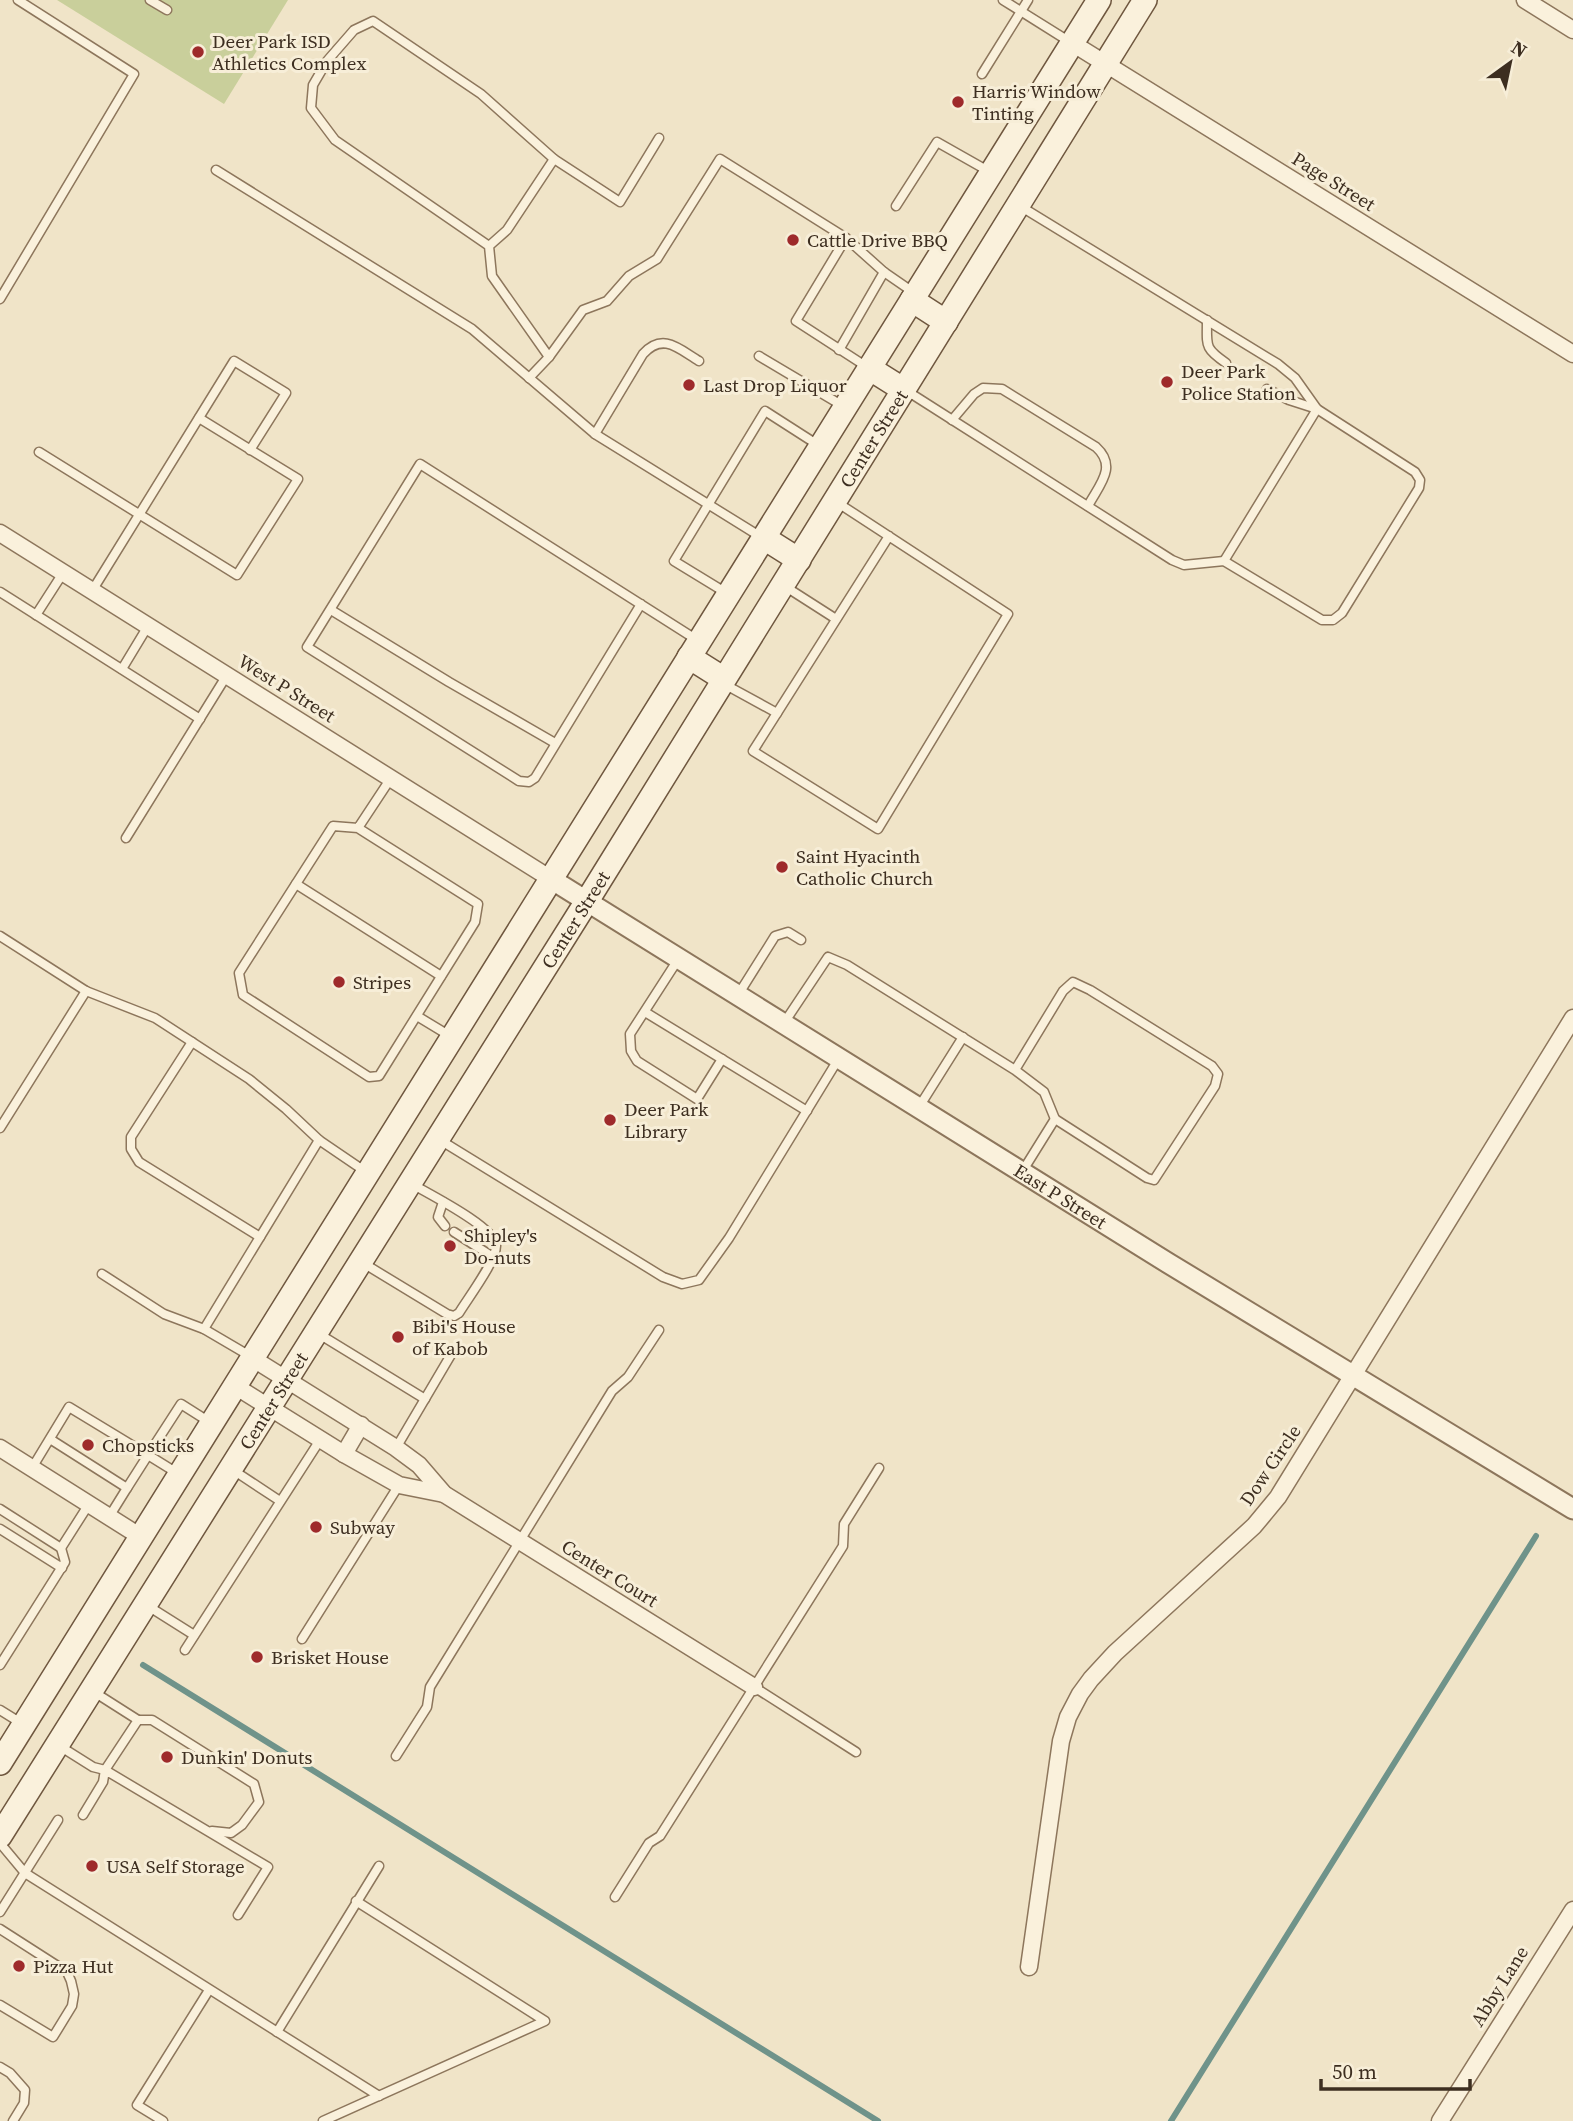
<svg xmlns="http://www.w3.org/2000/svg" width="1573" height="2121" viewBox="0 0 1573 2121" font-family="'Source Serif 4',serif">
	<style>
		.green { fill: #c9cf9b }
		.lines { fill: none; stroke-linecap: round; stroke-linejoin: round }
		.stream { stroke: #6f938a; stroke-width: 6 }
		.service-casing { stroke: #8d765c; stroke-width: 11 }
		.minor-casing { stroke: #8d765c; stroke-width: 19 }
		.tertiary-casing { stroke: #8d765c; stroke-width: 23 }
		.secondary-casing { stroke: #6f573f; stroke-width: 26 }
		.service { stroke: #faf1dc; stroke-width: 8 }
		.minor { stroke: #faf1dc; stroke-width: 16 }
		.tertiary { stroke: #faf1dc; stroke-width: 19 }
		.secondary { stroke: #faf1dc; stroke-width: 23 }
		.poi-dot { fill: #9e2a2b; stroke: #f7eed8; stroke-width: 2.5 }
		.labels { text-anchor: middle; stroke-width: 6; stroke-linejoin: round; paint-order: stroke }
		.poi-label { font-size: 19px; fill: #3d2e20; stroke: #f7eed8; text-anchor: start }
		.street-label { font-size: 19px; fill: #3d2e20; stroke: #f7eed8 }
	</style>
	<rect width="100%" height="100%" fill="#f0e4c8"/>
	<polygon class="green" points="57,0 288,0 224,104"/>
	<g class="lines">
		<g class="stream">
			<polyline points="143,1665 878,2121"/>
			<polyline points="1171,2121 1536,1536"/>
		</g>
		<defs>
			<g id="service">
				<polyline points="150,0 167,10"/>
				<polyline points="1003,0 1070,42"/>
				<polyline points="982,74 1028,0"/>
				<polyline points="554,159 620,202 659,138"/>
				<polyline points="216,170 472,329 595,434 761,537"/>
				<polyline points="896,206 937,142 990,172"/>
				<polyline points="846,238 796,321 867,367"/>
				<polyline points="489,246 507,230 554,159 481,94 373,21 354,30 327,61 313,85 311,108 335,140 489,246 492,276 549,357"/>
				<polyline points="0,299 134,74 18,0"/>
				<path d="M1207,320C1207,346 1204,348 1226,363"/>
				<polyline points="839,350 884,272"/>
				<polyline points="759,356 843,406"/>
				<polyline points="529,378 549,357 583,310 607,301 629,276 657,259 720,159 846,238 884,272 913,292"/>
				<polyline points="907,391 1172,560 1184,565 1224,561 1322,620 1333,620 1342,613 1419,488 1420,480 1415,472 1317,409 1295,378 1278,364 1020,206"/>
				<path d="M952,420L974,394L983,388L1002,389L1096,447C1118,467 1099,485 1088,506"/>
				<path d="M595,434L643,354C663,332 679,349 699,361"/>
				<polyline points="39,452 237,575 298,479 199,418"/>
				<polyline points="838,503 1008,614 878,829 753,751 889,536"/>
				<polyline points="1224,561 1317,409 1289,400 1267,389"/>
				<polyline points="786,587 836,619"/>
				<polyline points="92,591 234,361 286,393 250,450"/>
				<polyline points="0,592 200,719"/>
				<polyline points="728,594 674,561 765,411 818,445"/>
				<polyline points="641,604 535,778 529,782 519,781 307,647 420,464 697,640"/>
				<polyline points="331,610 449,682 555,743"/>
				<polyline points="36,615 63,573"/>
				<polyline points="122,669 148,626"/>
				<polyline points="724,684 777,713"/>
				<polyline points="358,828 333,826 239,973 243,995 369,1077 379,1076 475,922 478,904 358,828 391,778"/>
				<polyline points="126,838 227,675"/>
				<polyline points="296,884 441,976"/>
				<polyline points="0,936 86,991 155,1018 249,1079 286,1109 319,1140 366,1172"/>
				<polyline points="679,958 630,1034 631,1051 637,1061 697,1099 722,1059"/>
				<polyline points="738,995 775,936 788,932 801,940"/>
				<polyline points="645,1012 807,1111"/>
				<polyline points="417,1016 450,1036"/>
				<polyline points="784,1023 828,957 847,965 1015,1070 1063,991 1073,982 1090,990 1212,1066 1218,1074 1215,1086 1154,1180 1147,1178 1055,1119 1044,1092 1015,1070"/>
				<polyline points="192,1042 131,1137 131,1149 139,1162 260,1237"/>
				<polyline points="919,1107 963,1037"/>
				<polyline points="0,1128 86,991"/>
				<polyline points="440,1140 663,1277 682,1284 699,1280 729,1238 839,1058"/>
				<polyline points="1022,1172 1055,1119"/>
				<polyline points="443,1202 438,1217 445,1226"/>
				<polyline points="454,1232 493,1257"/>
				<path d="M363,1263L447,1314L454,1316L459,1313C468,1298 497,1260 496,1245C495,1227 429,1194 412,1184"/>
				<polyline points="102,1274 164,1314 204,1329 250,1356"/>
				<polyline points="204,1329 319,1140"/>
				<polyline points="319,1334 425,1399"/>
				<polyline points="396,1448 452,1353"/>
				<polyline points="32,1468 69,1407 148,1455 127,1488 50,1439"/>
				<polyline points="233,1470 280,1501"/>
				<polyline points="177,1473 148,1455 181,1404 211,1423"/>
				<polyline points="0,1509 61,1548 65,1562 0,1665"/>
				<polyline points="109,1517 127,1488"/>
				<polyline points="0,1529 62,1568"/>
				<polyline points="61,1548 89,1504"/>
				<polyline points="148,1606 194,1635"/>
				<polyline points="302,1639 399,1485"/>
				<polyline points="185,1650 320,1440"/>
				<polyline points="754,1687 856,1752"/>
				<polyline points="0,1710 21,1723"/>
				<polyline points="138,1720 152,1720 254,1784 259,1802 242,1825 231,1833 212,1831"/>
				<polyline points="58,1745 93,1767 105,1770 138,1720 94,1692"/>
				<polyline points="396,1756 427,1707 430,1687 612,1391 628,1377 659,1330"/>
				<polyline points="83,1815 103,1782 105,1770 268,1867 238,1915"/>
				<polyline points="0,1843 25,1873 379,2096"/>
				<polyline points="615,1897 649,1843 660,1836 843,1546 844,1524 879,1468"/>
				<polyline points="0,1912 58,1820"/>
				<polyline points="0,1929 67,1972 71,1981 74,1994 72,2006 53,2037 0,2005"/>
				<polyline points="277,2032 379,1866"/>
				<polyline points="0,2067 10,2073 25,2090 24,2103 13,2121"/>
				<polyline points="163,2121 137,2105 209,1990"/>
				<polyline points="323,2121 545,2021 356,1901"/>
			</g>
			<g id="minor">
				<polyline points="1525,0 1573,30"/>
				<polyline points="1072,43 1573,354"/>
				<polyline points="0,533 551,879"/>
				<polyline points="252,1358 396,1448 419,1465 444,1494 754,1687"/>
				<polyline points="235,1386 344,1454 399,1485 444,1494"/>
				<polyline points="0,1448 141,1537"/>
				<polyline points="344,1454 361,1425"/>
				<polyline points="1029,1967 1061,1741 1068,1717 1080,1694 1091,1679 1115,1653 1254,1526 1278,1497 1573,1018"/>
				<polyline points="1440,2121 1573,1910"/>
			</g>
			<g id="tertiary">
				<path id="s1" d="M551,879L1168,1263L1573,1509"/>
			</g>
			<g id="secondary">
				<polyline points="912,300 946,322"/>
				<polyline points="869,368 904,390"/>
				<polyline points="764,538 799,560"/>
				<polyline points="689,657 724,679"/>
				<polyline points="0,1763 1099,0"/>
				<path id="s2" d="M0,1836L587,901L1145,0"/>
			</g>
		</defs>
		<use href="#service" class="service-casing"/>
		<use href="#minor" class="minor-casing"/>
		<use href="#tertiary" class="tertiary-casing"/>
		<use href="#secondary" class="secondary-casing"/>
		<use href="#service" class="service"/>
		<use href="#minor" class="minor"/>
		<use href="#tertiary" class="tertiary"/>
		<use href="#secondary" class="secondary"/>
	</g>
	<g class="poi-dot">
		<circle cx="198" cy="52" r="7"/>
		<circle cx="958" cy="102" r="7"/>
		<circle cx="793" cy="240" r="7"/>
		<circle cx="1167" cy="382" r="7"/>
		<circle cx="689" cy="385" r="7"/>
		<circle cx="782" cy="867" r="7"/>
		<circle cx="339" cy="982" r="7"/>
		<circle cx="610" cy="1120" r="7"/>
		<circle cx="450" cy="1246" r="7"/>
		<circle cx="398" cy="1337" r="7"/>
		<circle cx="88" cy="1445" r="7"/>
		<circle cx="316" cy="1527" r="7"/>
		<circle cx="257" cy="1657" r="7"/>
		<circle cx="167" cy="1757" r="7"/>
		<circle cx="92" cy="1866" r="7"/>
		<circle cx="19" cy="1966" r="7"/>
	</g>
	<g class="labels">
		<g class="poi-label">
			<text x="212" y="48">Deer Park ISD<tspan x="212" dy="22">Athletics Complex</tspan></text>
			<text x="972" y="98">Harris Window<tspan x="972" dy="22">Tinting</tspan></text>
			<text x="807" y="247">Cattle Drive BBQ</text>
			<text x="1181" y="378">Deer Park<tspan x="1181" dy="22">Police Station</tspan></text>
			<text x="703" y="392">Last Drop Liquor</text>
			<text x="796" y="863">Saint Hyacinth<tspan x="796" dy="22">Catholic Church</tspan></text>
			<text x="353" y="989">Stripes</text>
			<text x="624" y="1116">Deer Park<tspan x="624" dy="22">Library</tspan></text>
			<text x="464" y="1242">Shipley's<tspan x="464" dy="22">Do-nuts</tspan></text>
			<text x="412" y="1333">Bibi's House<tspan x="412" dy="22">of Kabob</tspan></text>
			<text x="102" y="1452">Chopsticks</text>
			<text x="330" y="1534">Subway</text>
			<text x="271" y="1664">Brisket House</text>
			<text x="181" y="1764">Dunkin' Donuts</text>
			<text x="106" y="1873">USA Self Storage</text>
			<text x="33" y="1973">Pizza Hut</text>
		</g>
		<g class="street-label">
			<text transform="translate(1334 181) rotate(32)" y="7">Page Street</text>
			<text dy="7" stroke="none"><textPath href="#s2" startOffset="1648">Center Street</textPath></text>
			<text transform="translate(287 688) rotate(32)" y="7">West P Street</text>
			<text dy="7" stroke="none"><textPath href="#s2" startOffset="1082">Center Street</textPath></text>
			<text dy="7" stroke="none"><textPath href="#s1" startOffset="600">East P Street</textPath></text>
			<text dy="7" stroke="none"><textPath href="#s2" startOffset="514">Center Street</textPath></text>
			<text transform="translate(1270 1465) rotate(-56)" y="7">Dow Circle</text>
			<text transform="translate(610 1573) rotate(32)" y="7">Center Court</text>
			<text transform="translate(1499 1986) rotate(-58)" y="7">Abby Lane</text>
		</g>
	</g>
	<g transform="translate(1510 63) rotate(33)" stroke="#f7eed8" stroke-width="5" paint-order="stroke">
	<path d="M0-5L12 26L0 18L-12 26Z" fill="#3d2e20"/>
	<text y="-10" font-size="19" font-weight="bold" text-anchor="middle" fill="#3d2e20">N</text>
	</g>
	<path d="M1321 2079v10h149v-10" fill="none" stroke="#3d2e20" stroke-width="3.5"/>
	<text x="1332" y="2079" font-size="21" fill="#3d2e20" stroke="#f7eed8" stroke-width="5" paint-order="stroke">50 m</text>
</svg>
